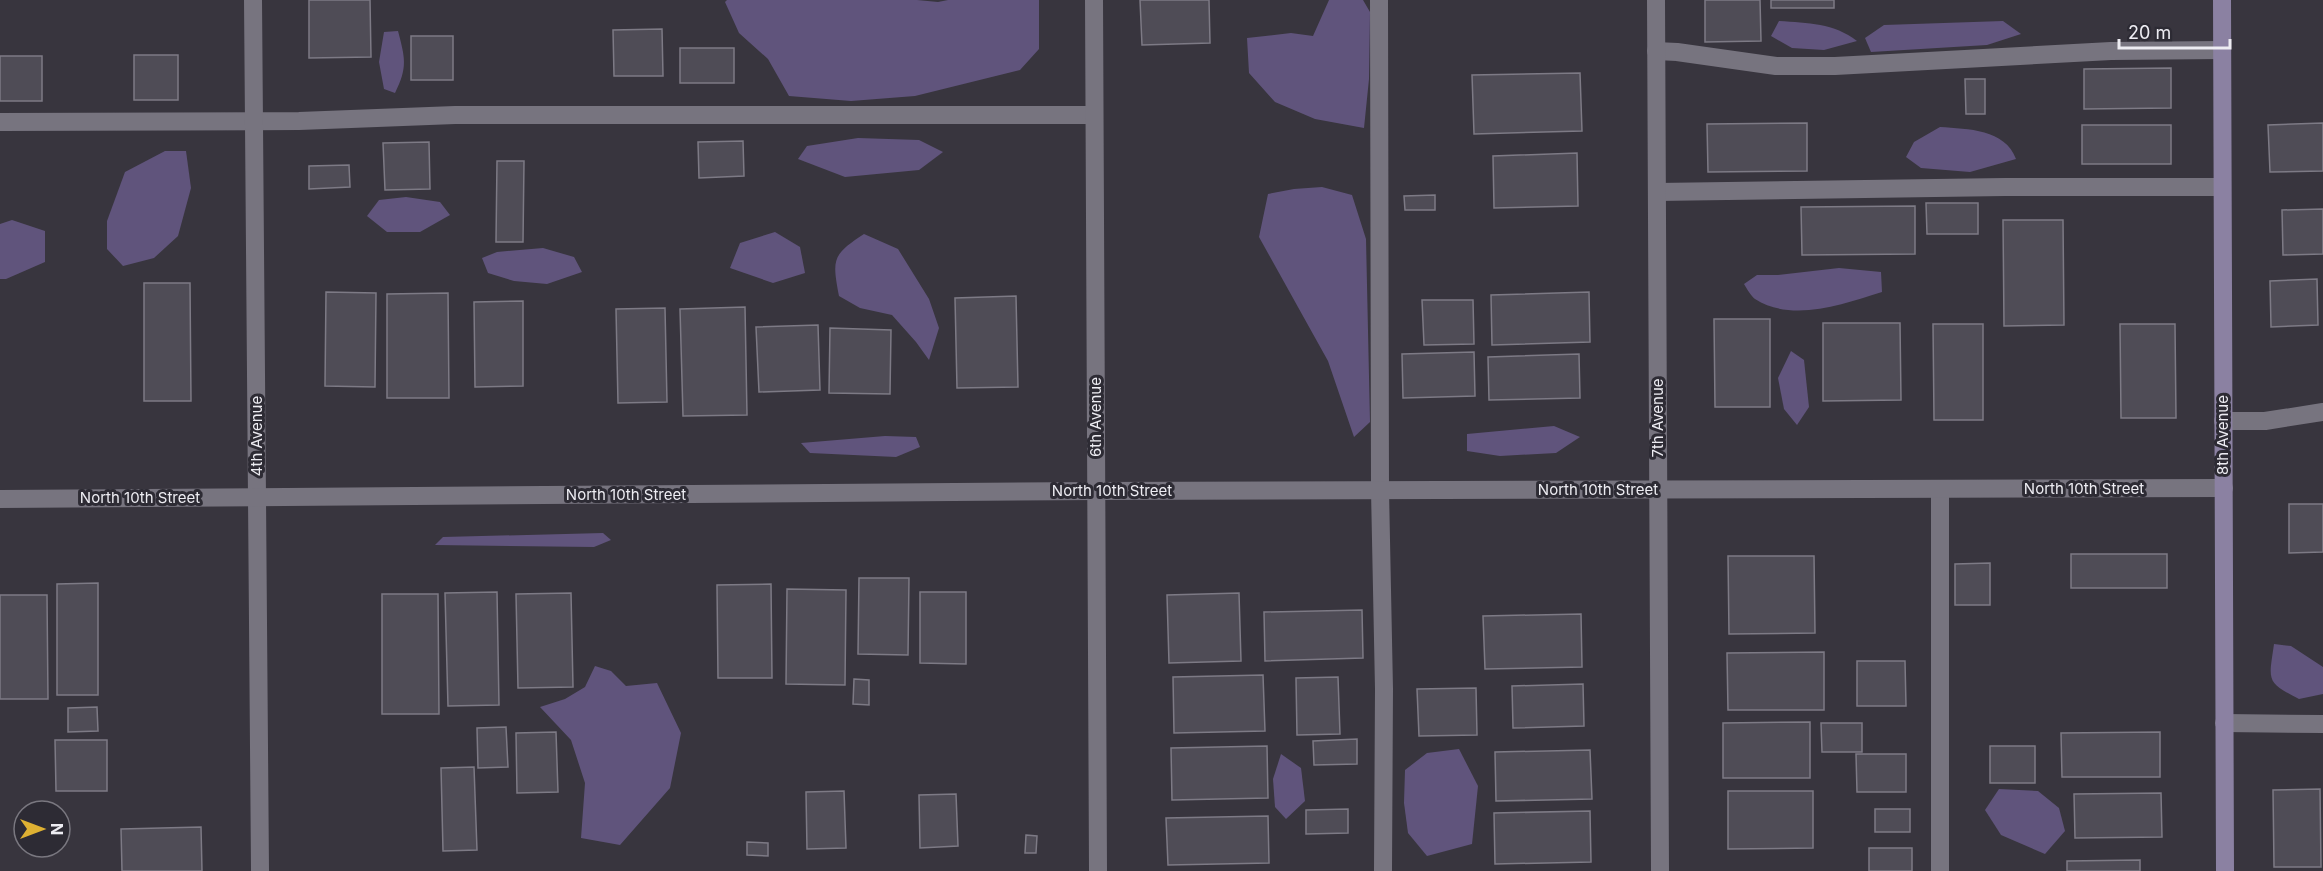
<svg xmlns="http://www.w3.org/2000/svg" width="2323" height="871" viewBox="0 0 2323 871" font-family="Inter,sans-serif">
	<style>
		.green { fill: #60547c }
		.building { fill: #4f4c56; stroke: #7d7a85; stroke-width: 1.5 }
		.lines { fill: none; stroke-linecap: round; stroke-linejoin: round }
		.lane { stroke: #77747f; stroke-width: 18 }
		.street { stroke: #77747f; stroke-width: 18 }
		.secondary { stroke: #8b81a2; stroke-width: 18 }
		.labels { text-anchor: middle; stroke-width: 6; stroke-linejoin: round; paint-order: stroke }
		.street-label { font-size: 15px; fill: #edecf2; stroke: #2d2b34 }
	</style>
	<rect width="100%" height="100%" fill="#38353e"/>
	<g class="green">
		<polygon points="727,0 917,0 938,2 948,0 1039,0 1039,49 1020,70 915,96 851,101 789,96 768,59 739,33 725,2"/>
		<polygon points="1329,0 1363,0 1370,12 1369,79 1364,128 1315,119 1275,102 1249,73 1247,38 1291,33 1313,36"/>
		<path d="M1779,21C1808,23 1834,23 1857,41L1824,50L1792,48L1771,36Z"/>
		<polygon points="2003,21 2021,34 1987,45 1871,52 1865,38 1884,25"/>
		<path d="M398,31C405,58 408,67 395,93L384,89L379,62L384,32Z"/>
		<path d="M1940,127C1968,129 2005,129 2016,159L1970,172L1921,168L1906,157L1914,142Z"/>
		<polygon points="858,138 919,140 943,152 919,170 845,177 798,159 807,146"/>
		<polygon points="165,151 186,151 191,188 178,236 154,258 123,266 107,249 107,221 125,172"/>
		<polygon points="1322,187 1352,195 1366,239 1370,422 1354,437 1328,361 1259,237 1268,194 1294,189"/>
		<polygon points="406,197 440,202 450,215 420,232 387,232 367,216 379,200"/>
		<polygon points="12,220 45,231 45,262 6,279 0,279 0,224"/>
		<polygon points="775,232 800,247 805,273 773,283 730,268 740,243"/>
		<path d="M864,234L898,249L929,299L939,328L929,360L916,342L892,315L860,308L839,296C832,259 832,255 864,234Z"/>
		<polygon points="543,248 574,257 582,272 547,284 514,281 488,273 482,258 497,252"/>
		<path d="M1839,268L1881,272L1882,292C1843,304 1793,323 1755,299C1751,296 1747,289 1744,284L1757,275H1778Z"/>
		<polygon points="1791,351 1804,360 1809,407 1797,425 1784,409 1778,378"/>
		<polygon points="1554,426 1580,437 1556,453 1500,456 1467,451 1467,434"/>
		<polygon points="885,436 916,437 920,447 896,457 810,453 801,443"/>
		<polygon points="603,533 611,540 594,547 435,545 443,537"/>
		<path d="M2274,644L2291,646L2323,667V694L2299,699C2265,682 2269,680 2274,644Z"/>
		<polygon points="595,666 611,671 626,686 657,683 681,733 670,788 620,845 581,838 585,783 571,740 540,707 565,699 585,687"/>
		<polygon points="1459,749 1478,786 1472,844 1427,856 1408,833 1404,803 1405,770 1427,753"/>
		<polygon points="1281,754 1301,768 1305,801 1286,819 1275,807 1273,779"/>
		<polygon points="1999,789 2038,791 2059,808 2065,831 2045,854 2001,835 1985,810"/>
	</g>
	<g class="building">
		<polygon points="309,0 370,0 371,57 309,58"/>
		<polygon points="1140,0 1209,0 1210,43 1142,45"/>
		<polygon points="1705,0 1760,0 1761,41 1705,42"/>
		<rect x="1771" y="0" width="63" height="8"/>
		<polygon points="662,29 663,76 614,76 613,30"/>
		<rect x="411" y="36" width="42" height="44"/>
		<rect x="680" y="48" width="54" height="35"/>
		<rect x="134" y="55" width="44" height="45"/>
		<rect x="0" y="56" width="42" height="45"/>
		<polygon points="2171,68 2171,108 2084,109 2084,69"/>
		<polygon points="1580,73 1582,131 1474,134 1472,75"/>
		<polygon points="1965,79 1985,79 1985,114 1966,114"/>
		<polygon points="1807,123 1807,171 1708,172 1707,124"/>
		<polygon points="2323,123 2323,171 2270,172 2268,125"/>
		<rect x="2082" y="125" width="89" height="39"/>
		<polygon points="743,141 744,176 699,178 698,142"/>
		<polygon points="429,142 430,189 385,190 383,143"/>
		<polygon points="1577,153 1578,206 1494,208 1493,156"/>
		<polygon points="497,161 524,161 523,242 496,242"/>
		<polygon points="349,165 350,187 309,189 309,166"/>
		<polygon points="1435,195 1435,210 1405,210 1404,196"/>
		<polygon points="1926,203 1978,203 1978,234 1927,234"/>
		<polygon points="1915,206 1915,254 1802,255 1801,207"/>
		<polygon points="2323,209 2323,254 2283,255 2282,210"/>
		<polygon points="2003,220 2063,220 2064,325 2004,326"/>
		<polygon points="2317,279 2318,325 2271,327 2270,281"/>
		<polygon points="144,283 190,283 191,401 144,401"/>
		<polygon points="326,292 376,293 375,387 325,386"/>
		<polygon points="1589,292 1590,342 1492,345 1491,295"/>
		<polygon points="448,293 449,398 387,398 387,294"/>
		<polygon points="1016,296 1018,387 957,388 955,298"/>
		<polygon points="1422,300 1473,300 1474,344 1424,345"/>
		<polygon points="523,301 523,386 475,387 474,302"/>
		<polygon points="745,307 747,415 683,416 680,309"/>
		<polygon points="665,308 667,402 618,403 616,309"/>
		<polygon points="1714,319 1770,319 1770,407 1715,407"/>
		<polygon points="1823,323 1900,323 1901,400 1823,401"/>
		<polygon points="1933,324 1983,324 1983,420 1934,420"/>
		<polygon points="2120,324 2175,324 2176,418 2121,418"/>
		<polygon points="818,325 820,390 759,392 756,327"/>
		<polygon points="830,328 891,330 890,394 829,393"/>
		<polygon points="1474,352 1475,396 1403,398 1402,354"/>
		<polygon points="1579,354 1580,398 1489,400 1488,357"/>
		<polygon points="2289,504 2323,504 2323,552 2289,553"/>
		<rect x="2071" y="554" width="96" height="34"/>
		<polygon points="1728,556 1814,556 1815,633 1729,634"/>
		<polygon points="1990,563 1990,605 1955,605 1955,564"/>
		<polygon points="859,578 909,578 908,655 858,654"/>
		<polygon points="98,583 98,695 57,695 57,584"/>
		<polygon points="771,584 772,678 718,678 717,585"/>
		<polygon points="787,589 846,590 845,685 786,684"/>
		<polygon points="497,592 499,705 448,706 445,593"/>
		<polygon points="920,592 966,592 966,664 920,663"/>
		<polygon points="571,593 573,687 518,688 516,594"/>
		<polygon points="1239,593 1241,661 1169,663 1167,595"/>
		<polygon points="382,594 438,594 439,714 382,714"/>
		<polygon points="0,595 47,595 48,699 0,699"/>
		<polygon points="1362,610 1363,658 1265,661 1264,612"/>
		<polygon points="1581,614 1582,667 1485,669 1483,616"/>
		<polygon points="1824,652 1824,710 1728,710 1727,653"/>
		<polygon points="1857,661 1905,661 1906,706 1857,706"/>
		<polygon points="1263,675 1265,731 1174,733 1173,677"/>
		<polygon points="1338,677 1340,734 1297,735 1296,678"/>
		<polygon points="854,679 869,680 869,705 853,704"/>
		<polygon points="1583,684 1584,726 1513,728 1512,686"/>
		<polygon points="1476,688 1477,735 1419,736 1417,689"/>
		<polygon points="97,707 98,731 68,732 68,708"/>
		<polygon points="1810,722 1810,778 1723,778 1723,723"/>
		<polygon points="1821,723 1862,723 1862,752 1822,752"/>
		<polygon points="506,727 508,767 478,768 477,728"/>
		<polygon points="556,732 558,792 517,793 516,733"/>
		<polygon points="2160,732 2160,777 2062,777 2061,733"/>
		<polygon points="1357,739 1357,764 1314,765 1313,741"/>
		<polygon points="55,740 107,740 107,791 56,791"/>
		<polygon points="1267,746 1268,798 1172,800 1171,748"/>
		<rect x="1990" y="746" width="45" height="37"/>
		<polygon points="1590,750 1592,799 1496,801 1495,752"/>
		<polygon points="1856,754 1906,754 1906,792 1857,792"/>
		<polygon points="474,767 477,850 443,851 441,768"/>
		<polygon points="2320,789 2321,867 2274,867 2273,790"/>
		<polygon points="844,791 846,848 807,849 806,792"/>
		<polygon points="1728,791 1813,791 1813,848 1728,849"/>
		<polygon points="2161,793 2162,837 2075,838 2074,794"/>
		<polygon points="956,794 958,846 920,848 919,795"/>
		<polygon points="1348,809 1348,833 1306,834 1306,810"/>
		<rect x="1875" y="809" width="35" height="23"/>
		<polygon points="1590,811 1591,862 1495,864 1494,813"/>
		<polygon points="1268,816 1269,863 1168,865 1166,818"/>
		<polygon points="201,827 202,871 122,871 121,829"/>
		<polygon points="1026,835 1037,836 1036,853 1025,853"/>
		<polygon points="747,842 768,843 768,856 747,855"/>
		<rect x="1869" y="848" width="43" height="23"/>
		<polygon points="2140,860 2140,871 2067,871 2067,861"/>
	</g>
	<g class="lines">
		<g class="lane">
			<polyline points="1379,0 1380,490 1384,689 1383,871"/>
			<polyline points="1656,51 1677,52 1776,66 1835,66 2111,51 2222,50"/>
			<polyline points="0,122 299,121 455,115 1094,115"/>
			<polyline points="1657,192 2005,187 2222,187"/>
			<polyline points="2223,421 2265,421 2323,412"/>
			<polyline points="1940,489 1940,871"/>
		</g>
		<g class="street">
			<polyline points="253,0 260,871"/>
			<polyline points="1094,0 1098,871"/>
			<polyline points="1656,0 1660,871"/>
			<polyline points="0,499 1096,491 2224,488"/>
			<polyline points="2224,723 2323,724"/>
		</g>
		<polyline class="secondary" points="2222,0 2225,871"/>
	</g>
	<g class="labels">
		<g class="street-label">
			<text transform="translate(1096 417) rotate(-90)" y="5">6th Avenue</text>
			<text transform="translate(1658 418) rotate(-90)" y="5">7th Avenue</text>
			<text transform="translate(2223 435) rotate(-90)" y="5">8th Avenue</text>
			<text transform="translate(257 436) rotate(-90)" y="5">4th Avenue</text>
			<text x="2084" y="494">North 10th Street</text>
			<text x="1598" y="495">North 10th Street</text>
			<text x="1112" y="496">North 10th Street</text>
			<text x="626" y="500">North 10th Street</text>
			<text x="140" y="503">North 10th Street</text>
		</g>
	</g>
	<g transform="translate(42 829) rotate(90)"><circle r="28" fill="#2d2b34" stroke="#7a7880" stroke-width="1.5"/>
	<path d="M0-4.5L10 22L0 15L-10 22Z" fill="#deb133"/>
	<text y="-9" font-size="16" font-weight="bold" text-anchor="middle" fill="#edecf2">N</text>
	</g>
	<path d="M2119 39v9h111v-9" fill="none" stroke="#edecf2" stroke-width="3"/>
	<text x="2128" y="39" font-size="18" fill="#edecf2" stroke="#2d2b34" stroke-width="4.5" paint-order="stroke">20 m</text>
</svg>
